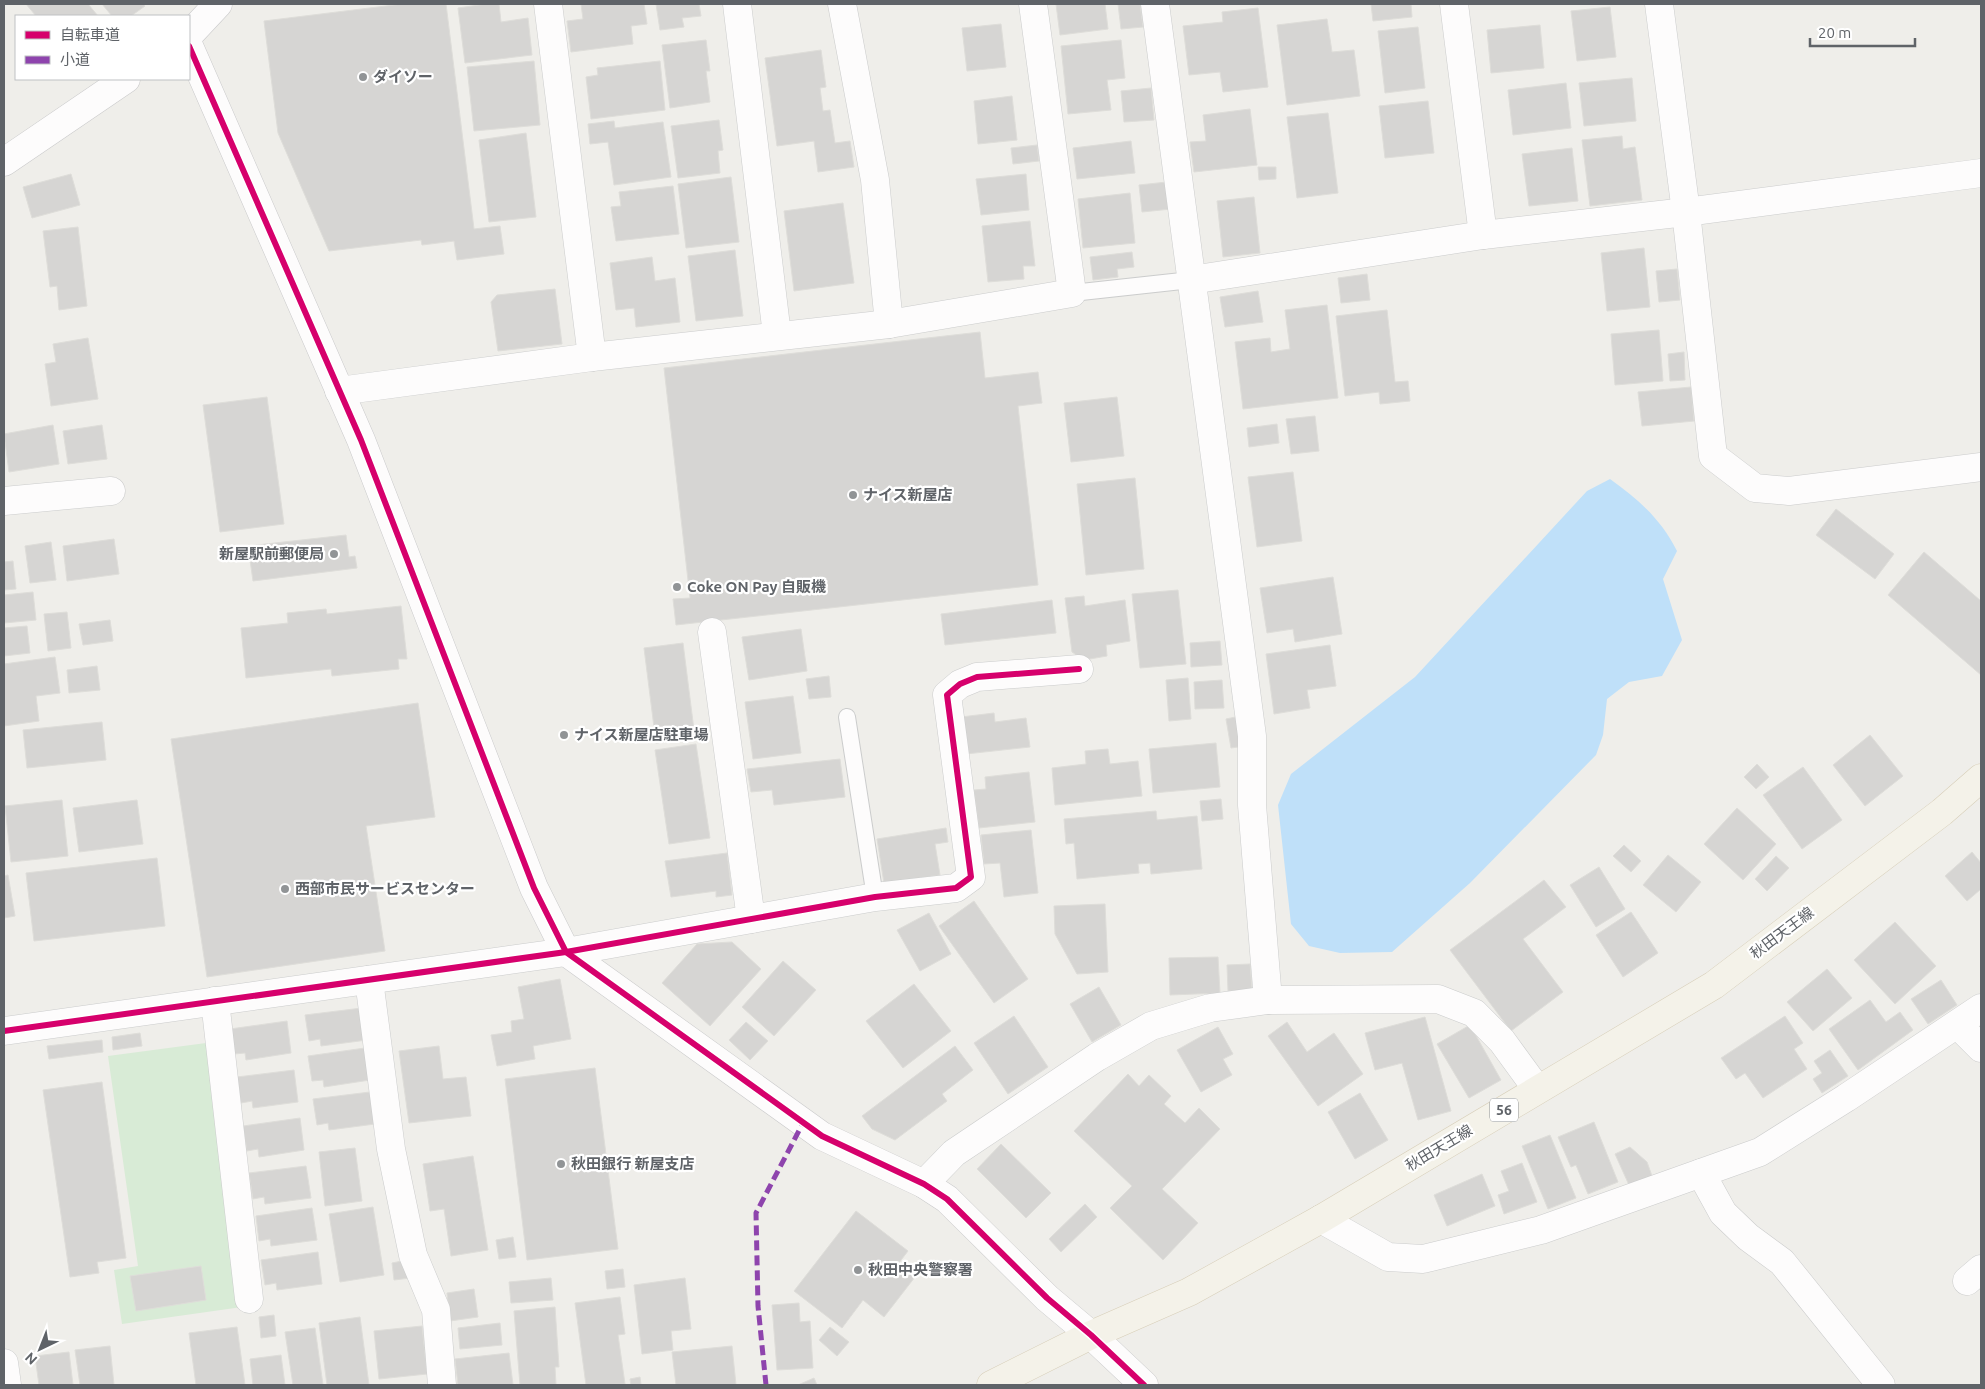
<svg xmlns="http://www.w3.org/2000/svg" width="1985" height="1389" viewBox="0 0 1985 1389" font-family="Ubuntu,'Noto Sans JP',sans-serif">
	<style>
		.green { fill: #d8ebd6 }
		.water { fill: #bfe0f9 }
		.building { fill: #d6d5d3; stroke: #deddd9 }
		.lines { fill: none; stroke-linecap: round; stroke-linejoin: round }
		.lane-casing { stroke: #cbcccc; stroke-width: 18 }
		.street-casing { stroke: #cbcccc; stroke-width: 29 }
		.secondary-casing { stroke: #cacacb; stroke-width: 29 }
		.primary-casing { stroke: #d7ceb8; stroke-width: 29 }
		.lane { stroke: #fdfcfc; stroke-width: 16 }
		.street { stroke: #fdfcfc; stroke-width: 28 }
		.secondary { stroke: #fdfcfc; stroke-width: 28 }
		.primary { stroke: #f4f2e9; stroke-width: 28 }
		.quiet { stroke: #8e44ad; stroke-width: 5; stroke-dasharray: 10 5; stroke-linecap: butt }
		.cycleway-casing { stroke: #fff; stroke-width: 9 }
		.cycleway { stroke: #d6006c; stroke-width: 6 }
		.poi-dot { fill: #919496; stroke: #fff; stroke-width: 2 }
		.labels { text-anchor: middle; stroke-width: 4.5; stroke-linejoin: round; paint-order: stroke }
		.shield { fill: #fff; stroke: #8f9295; stroke-width: 1 }
		.shield-label { font-size: 14px; font-weight: bold; fill: #5f6368 }
		.poi-label { font-size: 15px; font-weight: bold; fill: #5f6368; stroke: #fff; text-anchor: start }
		.street-label { font-size: 15px; fill: #5f6368; stroke: #fff }
	</style>
	<rect width="100%" height="100%" fill="#efeeea"/>
	<polygon class="green" points="206,1043 242,1307 122,1324 114,1270 138,1266 108,1056"/>
	<path class="water" d="M1610,479C1638,499 1661,519 1677,551L1663,579L1682,640L1662,676L1629,682L1607,699L1603,735L1596,755L1470,883L1392,952L1340,953L1309,946L1291,924L1278,805L1291,774L1415,677L1587,491Z"/>
	<g class="building">
		<polygon points="26,4 88,4 98,16 36,16"/>
		<polygon points="102,4 143,4 145,6 131,16 112,16"/>
		<polygon points="402,4 446,4 474,229 500,226 504,254 457,260 454,241 422,245 421,240 329,251 278,133 264,21"/>
		<polygon points="486,4 499,4 501,22 528,18 532,55 465,63 458,8"/>
		<polygon points="581,4 644,4 647,24 631,26 633,44 571,52 567,21 583,19"/>
		<polygon points="656,4 699,4 701,16 682,18 684,27 660,30"/>
		<polygon points="1056,4 1105,4 1108,29 1060,35"/>
		<polygon points="1118,4 1140,4 1143,27 1121,29"/>
		<polygon points="1371,4 1411,4 1412,17 1373,21"/>
		<polygon points="1610,7 1616,57 1577,61 1571,11"/>
		<polygon points="1258,8 1268,87 1223,92 1220,72 1189,75 1183,26 1223,22 1222,12"/>
		<polygon points="1327,19 1332,52 1354,50 1360,96 1287,105 1277,25"/>
		<polygon points="1001,24 1006,67 967,71 962,28"/>
		<polygon points="1540,25 1544,68 1491,73 1487,30"/>
		<polygon points="1418,27 1425,88 1385,93 1378,31"/>
		<polygon points="706,40 710,71 706,71 710,102 670,108 662,45"/>
		<polygon points="1121,40 1125,78 1107,80 1111,110 1068,114 1061,46"/>
		<polygon points="821,50 826,87 820,88 823,111 830,110 835,143 850,141 854,167 818,172 814,141 777,146 765,58"/>
		<polygon points="534,61 540,125 474,131 467,67"/>
		<polygon points="660,61 665,110 591,119 586,77 598,75 597,68"/>
		<polygon points="1632,78 1636,121 1584,126 1579,83"/>
		<polygon points="1566,83 1571,128 1513,135 1508,90"/>
		<polygon points="1151,88 1154,120 1124,122 1121,91"/>
		<polygon points="1012,96 1017,140 978,144 974,101"/>
		<polygon points="1428,101 1434,153 1385,158 1379,106"/>
		<polygon points="1250,109 1257,165 1194,172 1190,142 1206,141 1203,115"/>
		<polygon points="1328,113 1338,193 1297,198 1287,117"/>
		<polygon points="719,120 723,150 718,151 720,173 678,178 671,126"/>
		<polygon points="614,121 615,128 663,122 671,177 614,185 608,142 590,144 588,124"/>
		<polygon points="526,133 536,217 489,222 479,140"/>
		<polygon points="1622,136 1623,149 1635,147 1642,200 1590,206 1582,140"/>
		<polygon points="1131,141 1135,173 1077,179 1073,148"/>
		<polygon points="1037,145 1039,161 1013,164 1011,148"/>
		<polygon points="1572,148 1578,201 1529,206 1522,154"/>
		<polygon points="1258,167 1276,167 1276,179 1259,180"/>
		<polygon points="71,174 80,205 32,218 23,187"/>
		<polygon points="1026,174 1029,210 981,215 976,179"/>
		<polygon points="731,177 739,242 686,248 678,184"/>
		<polygon points="1167,182 1171,209 1142,212 1139,185"/>
		<polygon points="673,186 679,234 616,241 611,207 621,206 619,192"/>
		<polygon points="1130,193 1135,243 1083,248 1078,199"/>
		<polygon points="1254,197 1260,253 1223,257 1217,201"/>
		<polygon points="843,203 854,283 794,291 784,211"/>
		<polygon points="1030,221 1035,266 1023,266 1024,279 988,282 982,226"/>
		<polygon points="78,227 87,306 59,310 57,286 50,287 43,231"/>
		<polygon points="1644,248 1650,307 1607,311 1601,253"/>
		<polygon points="735,250 743,316 696,321 688,256"/>
		<polygon points="1132,252 1134,267 1117,269 1118,277 1093,280 1090,257"/>
		<polygon points="652,257 655,281 675,278 680,322 636,327 634,308 616,310 610,263"/>
		<polygon points="1677,269 1680,300 1659,302 1656,271"/>
		<polygon points="1367,274 1370,300 1341,303 1338,278"/>
		<polygon points="555,289 562,344 498,351 491,302 497,295"/>
		<polygon points="1258,291 1263,322 1225,327 1220,297"/>
		<polygon points="1327,305 1338,398 1243,409 1235,342 1270,338 1271,352 1290,349 1285,310"/>
		<polygon points="1387,310 1395,382 1408,381 1410,401 1380,404 1379,392 1345,396 1336,316"/>
		<polygon points="1659,330 1663,381 1615,385 1611,334"/>
		<polygon points="980,332 985,378 1038,372 1042,403 1018,406 1038,585 676,625 673,599 690,598 664,368"/>
		<polygon points="88,338 98,399 51,406 45,364 56,362 53,344"/>
		<polygon points="1684,352 1685,380 1670,381 1668,354"/>
		<polygon points="1691,387 1694,421 1642,426 1638,392"/>
		<polygon points="267,397 284,524 220,532 203,405"/>
		<polygon points="1117,397 1124,456 1071,462 1064,403"/>
		<polygon points="1315,416 1319,451 1291,454 1286,419"/>
		<polygon points="1277,424 1279,443 1249,447 1247,428"/>
		<polygon points="53,425 59,464 9,472 4,434"/>
		<polygon points="102,425 107,459 68,464 63,431"/>
		<polygon points="1293,472 1302,541 1257,547 1248,477"/>
		<polygon points="1135,478 1144,569 1086,575 1077,484"/>
		<polygon points="1836,509 1894,554 1875,579 1816,535"/>
		<polygon points="346,535 349,557 355,556 357,568 253,581 248,546"/>
		<polygon points="114,539 119,574 67,581 63,546"/>
		<polygon points="51,542 56,580 30,583 25,546"/>
		<polygon points="1924,552 1981,601 1981,675 1888,595"/>
		<polygon points="13,561 16,589 4,590 4,562"/>
		<polygon points="1333,577 1342,634 1295,642 1293,629 1267,633 1260,588"/>
		<polygon points="1178,590 1186,664 1140,668 1132,594"/>
		<polygon points="33,592 36,620 4,623 4,595"/>
		<polygon points="1084,596 1085,606 1125,600 1130,641 1106,645 1107,656 1084,660 1072,652 1065,598"/>
		<polygon points="1052,600 1056,633 945,645 941,614"/>
		<polygon points="401,606 407,659 398,659 399,669 332,676 331,669 246,678 241,628 288,623 287,613 326,609 327,614"/>
		<polygon points="67,612 71,648 48,651 44,614"/>
		<polygon points="110,620 113,641 83,645 79,624"/>
		<polygon points="27,626 30,653 4,656 4,628"/>
		<polygon points="801,629 807,671 749,680 742,637"/>
		<polygon points="1220,641 1222,665 1191,667 1190,643"/>
		<polygon points="683,643 695,738 656,743 644,648"/>
		<polygon points="1330,645 1336,686 1307,690 1310,708 1274,714 1266,654"/>
		<polygon points="55,657 60,693 36,696 39,721 4,726 4,664"/>
		<polygon points="97,666 100,690 69,693 67,670"/>
		<polygon points="829,676 831,697 809,699 806,679"/>
		<polygon points="1188,678 1191,719 1169,721 1166,680"/>
		<polygon points="1222,680 1224,708 1195,709 1194,682"/>
		<polygon points="793,696 801,753 753,759 745,702"/>
		<polygon points="418,703 435,817 366,826 385,951 207,977 171,739"/>
		<polygon points="994,713 995,722 1026,718 1030,747 966,754 961,717"/>
		<polygon points="1240,716 1245,746 1231,748 1226,719"/>
		<polygon points="102,722 106,760 27,768 23,730"/>
		<polygon points="1870,735 1903,776 1865,806 1833,765"/>
		<polygon points="1216,743 1220,787 1153,793 1149,749"/>
		<polygon points="696,744 710,838 669,844 655,750"/>
		<polygon points="1108,749 1110,764 1138,761 1142,796 1055,805 1052,768 1086,764 1085,751"/>
		<polygon points="840,759 845,797 774,805 772,790 751,792 747,769"/>
		<polygon points="1757,764 1769,777 1756,789 1744,777"/>
		<polygon points="1803,767 1842,820 1802,849 1763,795"/>
		<polygon points="1029,772 1035,822 979,828 974,790 986,789 985,777"/>
		<polygon points="1221,799 1223,819 1202,821 1200,801"/>
		<polygon points="62,800 68,856 11,862 5,806"/>
		<polygon points="137,800 143,844 79,852 73,808"/>
		<polygon points="1737,808 1776,844 1743,880 1704,844"/>
		<polygon points="1156,811 1157,820 1197,816 1202,869 1151,874 1150,863 1138,864 1139,873 1077,879 1074,843 1066,844 1064,819"/>
		<polygon points="946,828 948,842 935,844 940,875 884,883 877,839"/>
		<polygon points="1031,830 1038,893 1004,897 1000,863 984,864 981,835"/>
		<polygon points="1624,845 1641,861 1631,872 1613,856"/>
		<polygon points="1972,852 1981,863 1981,889 1967,901 1945,876"/>
		<polygon points="727,853 732,895 716,897 716,891 671,897 665,861"/>
		<polygon points="1668,855 1701,882 1676,912 1643,885"/>
		<polygon points="1776,856 1789,868 1767,891 1755,879"/>
		<polygon points="157,858 165,926 34,941 26,873"/>
		<polygon points="1599,867 1625,909 1596,927 1570,885"/>
		<polygon points="8,875 15,916 4,918 4,876"/>
		<polygon points="1544,880 1566,907 1523,939 1563,992 1511,1031 1450,950"/>
		<polygon points="974,901 1028,979 994,1003 939,926"/>
		<polygon points="1105,904 1108,972 1077,974 1055,934 1054,906"/>
		<polygon points="1631,912 1658,953 1623,977 1596,935"/>
		<polygon points="929,913 951,954 920,971 897,930"/>
		<polygon points="1895,922 1936,966 1895,1004 1854,960"/>
		<polygon points="732,942 761,969 710,1026 662,983 697,944"/>
		<polygon points="1218,957 1220,993 1170,995 1169,958"/>
		<polygon points="783,961 816,990 774,1036 742,1007"/>
		<polygon points="1250,964 1252,990 1228,991 1227,965"/>
		<polygon points="1827,969 1852,998 1813,1031 1787,1002"/>
		<polygon points="560,979 571,1039 533,1046 535,1059 497,1066 491,1035 512,1032 511,1021 524,1019 518,987"/>
		<polygon points="1941,980 1957,1005 1928,1024 1911,999"/>
		<polygon points="914,984 951,1031 903,1068 866,1021"/>
		<polygon points="1099,987 1121,1025 1092,1042 1070,1004"/>
		<polygon points="1870,1000 1886,1022 1900,1012 1913,1030 1858,1070 1829,1029"/>
		<polygon points="362,1008 367,1040 321,1046 320,1039 309,1041 305,1015"/>
		<polygon points="1014,1016 1048,1067 1008,1094 974,1043"/>
		<polygon points="1785,1016 1803,1043 1794,1049 1807,1069 1763,1098 1745,1073 1736,1079 1721,1058"/>
		<polygon points="1425,1017 1451,1111 1418,1120 1402,1063 1375,1070 1365,1033"/>
		<polygon points="287,1021 291,1053 246,1060 245,1053 234,1054 230,1029"/>
		<polygon points="746,1022 768,1041 750,1060 729,1040"/>
		<polygon points="1287,1022 1307,1052 1334,1033 1363,1074 1318,1106 1268,1036"/>
		<polygon points="1470,1025 1501,1080 1469,1098 1437,1044"/>
		<polygon points="1218,1027 1233,1054 1223,1059 1232,1075 1201,1092 1177,1050"/>
		<polygon points="140,1033 142,1046 113,1050 112,1037"/>
		<polygon points="102,1040 103,1052 49,1059 47,1046"/>
		<polygon points="439,1046 443,1079 466,1077 471,1116 409,1123 399,1051"/>
		<polygon points="955,1046 973,1070 942,1094 947,1101 895,1140 872,1129 862,1116"/>
		<polygon points="365,1048 370,1080 324,1087 323,1080 312,1081 308,1056"/>
		<polygon points="1830,1050 1848,1076 1822,1093 1813,1079 1822,1073 1814,1061"/>
		<polygon points="595,1068 618,1249 527,1260 505,1079"/>
		<polygon points="294,1070 298,1102 253,1108 252,1101 241,1103 237,1077"/>
		<polygon points="1128,1074 1139,1086 1149,1075 1171,1096 1164,1104 1185,1123 1199,1108 1220,1129 1162,1189 1198,1223 1163,1260 1110,1208 1132,1186 1074,1131"/>
		<polygon points="102,1082 126,1258 97,1262 99,1273 70,1277 43,1090"/>
		<polygon points="370,1092 375,1124 329,1130 328,1123 317,1125 313,1099"/>
		<polygon points="1360,1093 1388,1140 1355,1159 1328,1112"/>
		<polygon points="300,1118 304,1150 259,1157 258,1149 247,1151 243,1126"/>
		<polygon points="1594,1122 1618,1182 1588,1194 1576,1165 1571,1167 1558,1137"/>
		<polygon points="1550,1135 1576,1198 1548,1209 1522,1146"/>
		<polygon points="1001,1144 1051,1193 1026,1218 977,1169"/>
		<polygon points="1630,1147 1647,1162 1652,1176 1629,1185 1615,1154"/>
		<polygon points="355,1148 362,1201 325,1206 319,1152"/>
		<polygon points="473,1156 488,1250 451,1256 444,1209 430,1211 423,1164"/>
		<polygon points="1522,1163 1537,1202 1504,1214 1498,1195 1509,1191 1501,1171"/>
		<polygon points="306,1166 311,1198 265,1204 264,1197 253,1199 249,1173"/>
		<polygon points="1482,1174 1495,1206 1447,1226 1434,1195"/>
		<polygon points="1085,1204 1097,1217 1061,1252 1049,1239"/>
		<polygon points="373,1207 384,1275 340,1282 329,1214"/>
		<polygon points="312,1208 317,1240 271,1246 270,1239 259,1241 256,1216"/>
		<polygon points="856,1211 908,1251 898,1264 915,1277 884,1317 863,1300 842,1328 794,1291"/>
		<polygon points="513,1237 516,1257 499,1259 496,1240"/>
		<polygon points="318,1252 322,1284 277,1290 276,1283 265,1285 261,1260"/>
		<polygon points="407,1260 410,1278 394,1280 392,1263"/>
		<polygon points="201,1266 206,1300 136,1311 130,1276"/>
		<polygon points="623,1269 625,1287 607,1289 605,1271"/>
		<polygon points="551,1278 553,1300 511,1303 509,1282"/>
		<polygon points="685,1278 691,1329 671,1331 673,1350 642,1354 634,1285"/>
		<polygon points="474,1289 478,1317 450,1321 447,1293"/>
		<polygon points="620,1297 625,1334 618,1335 625,1384 586,1385 575,1303"/>
		<polygon points="799,1303 800,1322 810,1321 813,1368 777,1370 772,1305"/>
		<polygon points="555,1307 559,1367 555,1367 556,1385 520,1385 514,1311"/>
		<polygon points="274,1315 276,1336 261,1338 259,1317"/>
		<polygon points="360,1317 369,1385 327,1385 319,1323"/>
		<polygon points="500,1323 502,1345 460,1349 458,1328"/>
		<polygon points="422,1326 427,1374 379,1379 374,1331"/>
		<polygon points="237,1327 245,1385 196,1385 189,1333"/>
		<polygon points="830,1327 849,1342 837,1356 819,1340"/>
		<polygon points="315,1328 323,1385 293,1385 285,1332"/>
		<polygon points="110,1346 114,1385 80,1385 75,1350"/>
		<polygon points="732,1346 736,1385 676,1385 672,1352"/>
		<polygon points="69,1352 73,1385 39,1385 35,1356"/>
		<polygon points="509,1353 513,1385 458,1385 455,1359"/>
		<polygon points="281,1355 285,1385 253,1385 250,1359"/>
		<polygon points="640,1377 641,1385 631,1385 630,1379"/>
		<polygon points="814,1378 817,1385 798,1385"/>
	</g>
	<g class="lines">
		<defs>
			<g id="lane">
				<polyline points="1072,293 1191,280"/>
				<polyline points="847,717 875,897"/>
			</g>
			<g id="street">
				<polyline points="548,4 592,357"/>
				<polyline points="737,4 777,335"/>
				<polyline points="842,4 875,180 889,324"/>
				<polyline points="1155,4 1252,736 1252,805 1268,1000"/>
				<polyline points="1454,4 1483,235"/>
				<polyline points="1659,4 1686,212 1713,456 1755,488 1789,491 1981,467"/>
				<polyline points="1191,280 1483,235 1686,212 1981,173"/>
				<polyline points="339,391 592,357 889,324 1072,293 1033,4"/>
				<polyline points="4,501 111,491"/>
				<polyline points="712,632 751,919"/>
				<polyline points="369,980 391,1149 413,1255 436,1310 442,1385"/>
				<polyline points="215,1001 249,1299"/>
				<polyline points="1958,1025 1981,1048"/>
				<polyline points="4,1031 566,952 875,897 956,888 971,877 947,695 960,684 977,677 1079,669"/>
				<polyline points="1701,1173 1723,1213 1748,1237 1782,1262 1881,1385"/>
				<polyline points="924,1184 954,1153 1097,1057 1151,1026 1210,1008 1268,1000 1438,999 1474,1013 1502,1041 1537,1089"/>
				<polyline points="1321,1219 1388,1257 1423,1259 1541,1230 1760,1152 1846,1098 1981,1008"/>
				<polyline points="1967,1281 1981,1269"/>
				<polyline points="4,1363 7,1385"/>
			</g>
			<g id="secondary">
				<polyline points="189,35 218,4"/>
				<polyline points="189,46 361,440 534,888 566,952 822,1136 924,1184 947,1199 1047,1298 1091,1335 1144,1385"/>
				<polyline points="4,162 126,79"/>
			</g>
			<polyline id="primary" points="991,1385 1091,1335 1189,1292 1321,1219 1714,985 1942,812 1981,778"/>
		</defs>
		<use href="#lane" class="lane-casing"/>
		<use href="#street" class="street-casing"/>
		<use href="#secondary" class="secondary-casing"/>
		<use href="#primary" class="primary-casing"/>
		<use href="#lane" class="lane"/>
		<use href="#street" class="street"/>
		<use href="#secondary" class="secondary"/>
		<use href="#primary" class="primary"/>
		<polyline class="quiet" points="766,1385 758,1306 756,1213 803,1123"/>
		<defs>
			<g id="cycleway">
				<polyline points="189,46 361,440 534,888 566,952 822,1136 924,1184 947,1199 1047,1298 1091,1335 1144,1385"/>
				<polyline points="4,1031 566,952 875,897 956,888 971,877 947,695 960,684 977,677 1079,669"/>
			</g>
		</defs>
		<use href="#cycleway" class="cycleway-casing"/>
		<use href="#cycleway" class="cycleway"/>
	</g>
	<g class="poi-dot">
		<circle cx="363" cy="77" r="5"/>
		<circle cx="853" cy="495" r="5"/>
		<circle cx="334" cy="554" r="5"/>
		<circle cx="677" cy="587" r="5"/>
		<circle cx="564" cy="735" r="5"/>
		<circle cx="285" cy="889" r="5"/>
		<circle cx="561" cy="1164" r="5"/>
		<circle cx="858" cy="1270" r="5"/>
	</g>
	<g class="labels">
		<rect class="shield" x="1490" y="1098.5" width="28" height="23" rx="4"/>
		<g class="shield-label">
			<text x="1504" y="1115">56</text>
		</g>
		<g class="poi-label">
			<text x="373" y="82">ダイソー</text>
			<text x="863" y="500">ナイス新屋店</text>
			<text x="324" y="559" text-anchor="end">新屋駅前郵便局</text>
			<text x="687" y="592">Coke ON Pay 自販機</text>
			<text x="574" y="740">ナイス新屋店駐車場</text>
			<text x="295" y="894">西部市民サービスセンター</text>
			<text x="571" y="1169">秋田銀行 新屋支店</text>
			<text x="868" y="1275">秋田中央警察署</text>
		</g>
		<g class="street-label">
			<text transform="translate(1782 933) rotate(-37)" y="5">秋田天王線</text>
			<text transform="translate(1439 1148) rotate(-31)" y="5">秋田天王線</text>
		</g>
	</g>
	<rect width="1985" height="1389" fill="none" stroke="#5f6368" stroke-width="10"/>
	<rect x="15" y="15" width="175" height="65" fill="#ffffff" stroke="#bfc1c3"/>
	<rect x="25" y="31" width="25" height="8" fill="#d6006c" stroke="#bfc1c3"/>
	<text x="60" y="40" font-size="15" fill="#5f6368">自転車道</text>
	<rect x="25" y="56" width="25" height="8" fill="#8e44ad" stroke="#bfc1c3"/>
	<text x="60" y="65" font-size="15" fill="#5f6368">小道</text>
	<g transform="translate(40 1349) rotate(223)" stroke="#ffffff" stroke-width="4" paint-order="stroke">
	<path d="M0-4L9 19L0 12L-9 19Z" fill="#5f6368"/>
	<text y="-8" font-size="14" font-weight="bold" text-anchor="middle" fill="#5f6368">N</text>
	</g>
	<path d="M1810 38v8h105v-8" fill="none" stroke="#5f6368" stroke-width="2.5"/>
	<text x="1818" y="38" font-size="15" fill="#5f6368" stroke="#ffffff" stroke-width="4" paint-order="stroke">20 m</text>
</svg>
